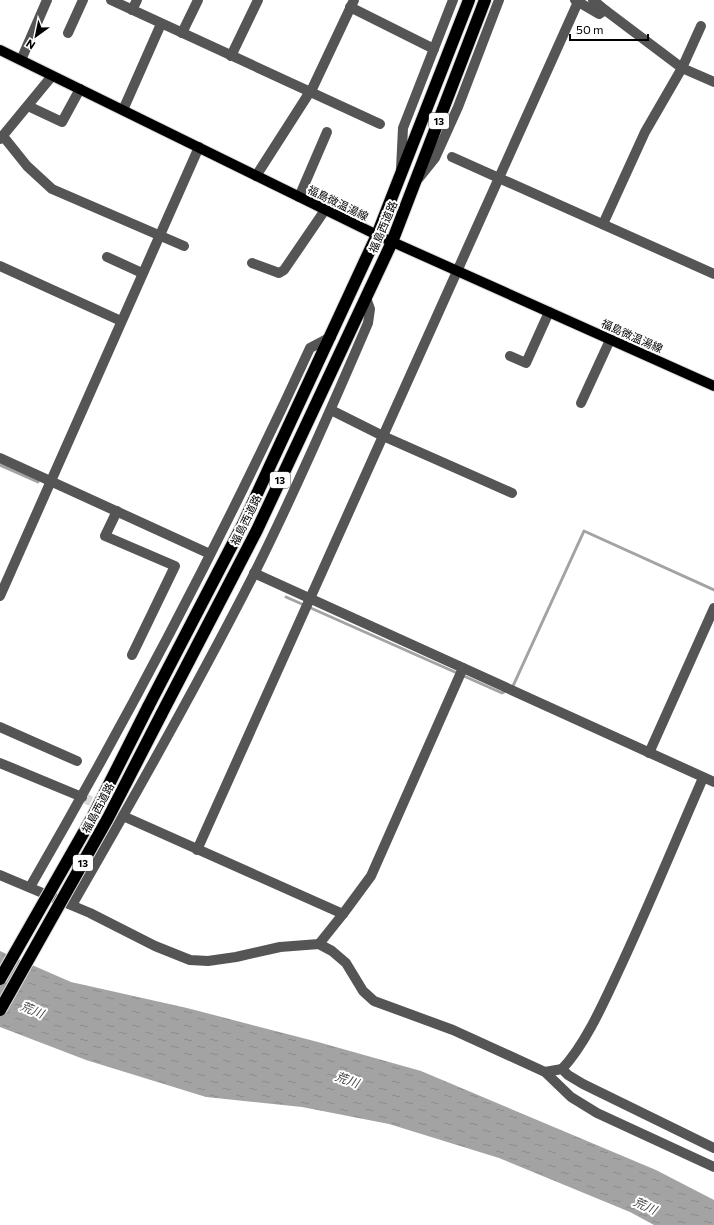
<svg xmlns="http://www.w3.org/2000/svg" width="714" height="1225" viewBox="0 0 714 1225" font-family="Commissioner,'Noto Sans JP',sans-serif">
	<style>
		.water { fill: url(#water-ripples) }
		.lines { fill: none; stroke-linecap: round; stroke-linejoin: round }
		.stream { stroke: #a3a3a3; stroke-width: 3 }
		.minor-tunnel { stroke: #d9d9d9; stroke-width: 10; stroke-dasharray: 10 5; stroke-linecap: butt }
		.major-casing { stroke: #dbdbdb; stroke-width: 12 }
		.highway-casing { stroke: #dbdbdb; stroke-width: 14 }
		.minor { stroke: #555; stroke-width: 10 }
		.major { stroke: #000; stroke-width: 10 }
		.highway { stroke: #000; stroke-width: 12 }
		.highway-bridge-casing { stroke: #dbdbdb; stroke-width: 14; stroke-linecap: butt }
		.highway-bridge { stroke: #000; stroke-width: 12 }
		.labels { text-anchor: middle; stroke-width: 4; stroke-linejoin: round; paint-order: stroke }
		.shield { fill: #fff; stroke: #4c4c4c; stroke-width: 1 }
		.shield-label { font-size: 10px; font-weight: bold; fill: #000 }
		.street-label { font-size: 11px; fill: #000; stroke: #fff }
		.water-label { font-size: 12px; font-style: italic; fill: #444; stroke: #fff }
	</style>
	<defs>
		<pattern id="water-ripples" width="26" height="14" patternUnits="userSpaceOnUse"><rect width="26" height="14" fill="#a3a3a3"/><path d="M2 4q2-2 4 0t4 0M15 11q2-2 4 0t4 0" fill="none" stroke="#8b8b8b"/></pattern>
	</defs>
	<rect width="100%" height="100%" fill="#fff"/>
	<polygon class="water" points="0,951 71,982 187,1008 318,1042 421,1071 656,1170 714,1200 714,1225 654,1225 630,1212 499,1158 389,1124 302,1107 206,1097 86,1060 0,1027"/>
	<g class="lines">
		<g class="stream">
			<polyline points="0,465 38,482"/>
			<polyline points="286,597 502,693 506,691"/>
			<polyline points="511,688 513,686 584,531 714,590"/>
		</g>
		<polyline class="minor-tunnel" points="82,797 123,816"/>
		<defs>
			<polyline id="major" points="0,50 377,235 714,386"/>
			<g id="highway">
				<polyline points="148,707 243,524 377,235 469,0"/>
				<polyline points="161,715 257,530 392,242 485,0"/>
			</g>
		</defs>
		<use href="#major" class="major-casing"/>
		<use href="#highway" class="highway-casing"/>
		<g class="minor">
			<polyline points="111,0 380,124"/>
			<polyline points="575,0 599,14 605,10 682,68 714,82"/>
			<polyline points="593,0 605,10"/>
			<polyline points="350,7 434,49"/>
			<polyline points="132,10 137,0"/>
			<polyline points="68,33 83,0"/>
			<polyline points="182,33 198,0"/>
			<polyline points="231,56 258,0"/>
			<polyline points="21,60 47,0"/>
			<polyline points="28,106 62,122 80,89"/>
			<polyline points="123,110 161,24"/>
			<polyline points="3,136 27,166 52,189 184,246"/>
			<polyline points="0,139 52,76"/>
			<polyline points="452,157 714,274"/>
			<polyline points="401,169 403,128 453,0"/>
			<polyline points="256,176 313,87 354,0"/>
			<polyline points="419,178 435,158 458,107 499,0"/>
			<polyline points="299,197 327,132"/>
			<polyline points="603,224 645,132 682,68 701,26"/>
			<polyline points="107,257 142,273"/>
			<polyline points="252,263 279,273 284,270 325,210"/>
			<polyline points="0,266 121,321"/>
			<polyline points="510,356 526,363 549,312"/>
			<polyline points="581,403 610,340"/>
			<polyline points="331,410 383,436 512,493"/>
			<polyline points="0,458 210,554"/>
			<polyline points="117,511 105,536 175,566 132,655"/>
			<polyline points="254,573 714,782"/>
			<polyline points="0,596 199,147"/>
			<polyline points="0,727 77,761"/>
			<polyline points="649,753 714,608"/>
			<polyline points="0,763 82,797"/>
			<polyline points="123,816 343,914 319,944"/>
			<polyline points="197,850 578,2"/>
			<polyline points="0,875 90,913 155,946 190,960 208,961 236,957 280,947 319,944 332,951 346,963 363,991 374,1001 453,1030 545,1072 571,1097 597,1113 714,1167"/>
			<path d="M30,887C131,712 226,531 310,348L331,337"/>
			<path d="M72,905C135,796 197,686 254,574C295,492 332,407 368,323L370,309L366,298"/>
			<polyline points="343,914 371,876 463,668"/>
			<path d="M562,1069C585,1045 604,1002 618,972C648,908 675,842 703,778"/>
			<polyline points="545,1072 562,1069 568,1075 583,1084 714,1148"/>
		</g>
		<use href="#major" class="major"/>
		<use href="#highway" class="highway"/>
		<defs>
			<g id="highway-bridge">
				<polyline points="0,979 93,816 148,707"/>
				<polyline points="0,1010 108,818 161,715"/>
			</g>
		</defs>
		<use href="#highway-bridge" class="highway-bridge-casing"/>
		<use href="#highway-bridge" class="highway-bridge"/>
	</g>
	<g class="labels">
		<g class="shield">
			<rect x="429" y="113" width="20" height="16" rx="3"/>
			<rect x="270" y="472" width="20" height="16" rx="3"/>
			<rect x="73" y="855" width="20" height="16" rx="3"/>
		</g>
		<g class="shield-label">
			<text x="439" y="125">13</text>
			<text x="280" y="484">13</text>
			<text x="83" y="867">13</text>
		</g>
		<g class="street-label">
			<text transform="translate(338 203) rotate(26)" y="4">福島微温湯線</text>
			<text transform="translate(383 227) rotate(-67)" y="4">福島西道路</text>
			<text transform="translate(632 336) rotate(24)" y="4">福島微温湯線</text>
			<text transform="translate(246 520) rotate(-64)" y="4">福島西道路</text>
			<text transform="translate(98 808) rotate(-62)" y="4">福島西道路</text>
		</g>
		<g class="water-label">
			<text transform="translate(32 1010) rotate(22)" y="4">荒川</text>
			<text transform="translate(347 1080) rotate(20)" y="4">荒川</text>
			<text transform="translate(645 1206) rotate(24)" y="4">荒川</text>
		</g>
	</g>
	<g transform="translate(36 36) rotate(213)" stroke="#ffffff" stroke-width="3" paint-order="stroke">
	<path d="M0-3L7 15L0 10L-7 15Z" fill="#000000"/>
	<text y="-6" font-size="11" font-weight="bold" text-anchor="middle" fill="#000000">N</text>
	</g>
	<path d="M570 34v6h78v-6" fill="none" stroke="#000000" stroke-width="2"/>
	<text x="576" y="34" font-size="12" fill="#000000" stroke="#ffffff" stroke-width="3" paint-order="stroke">50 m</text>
</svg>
